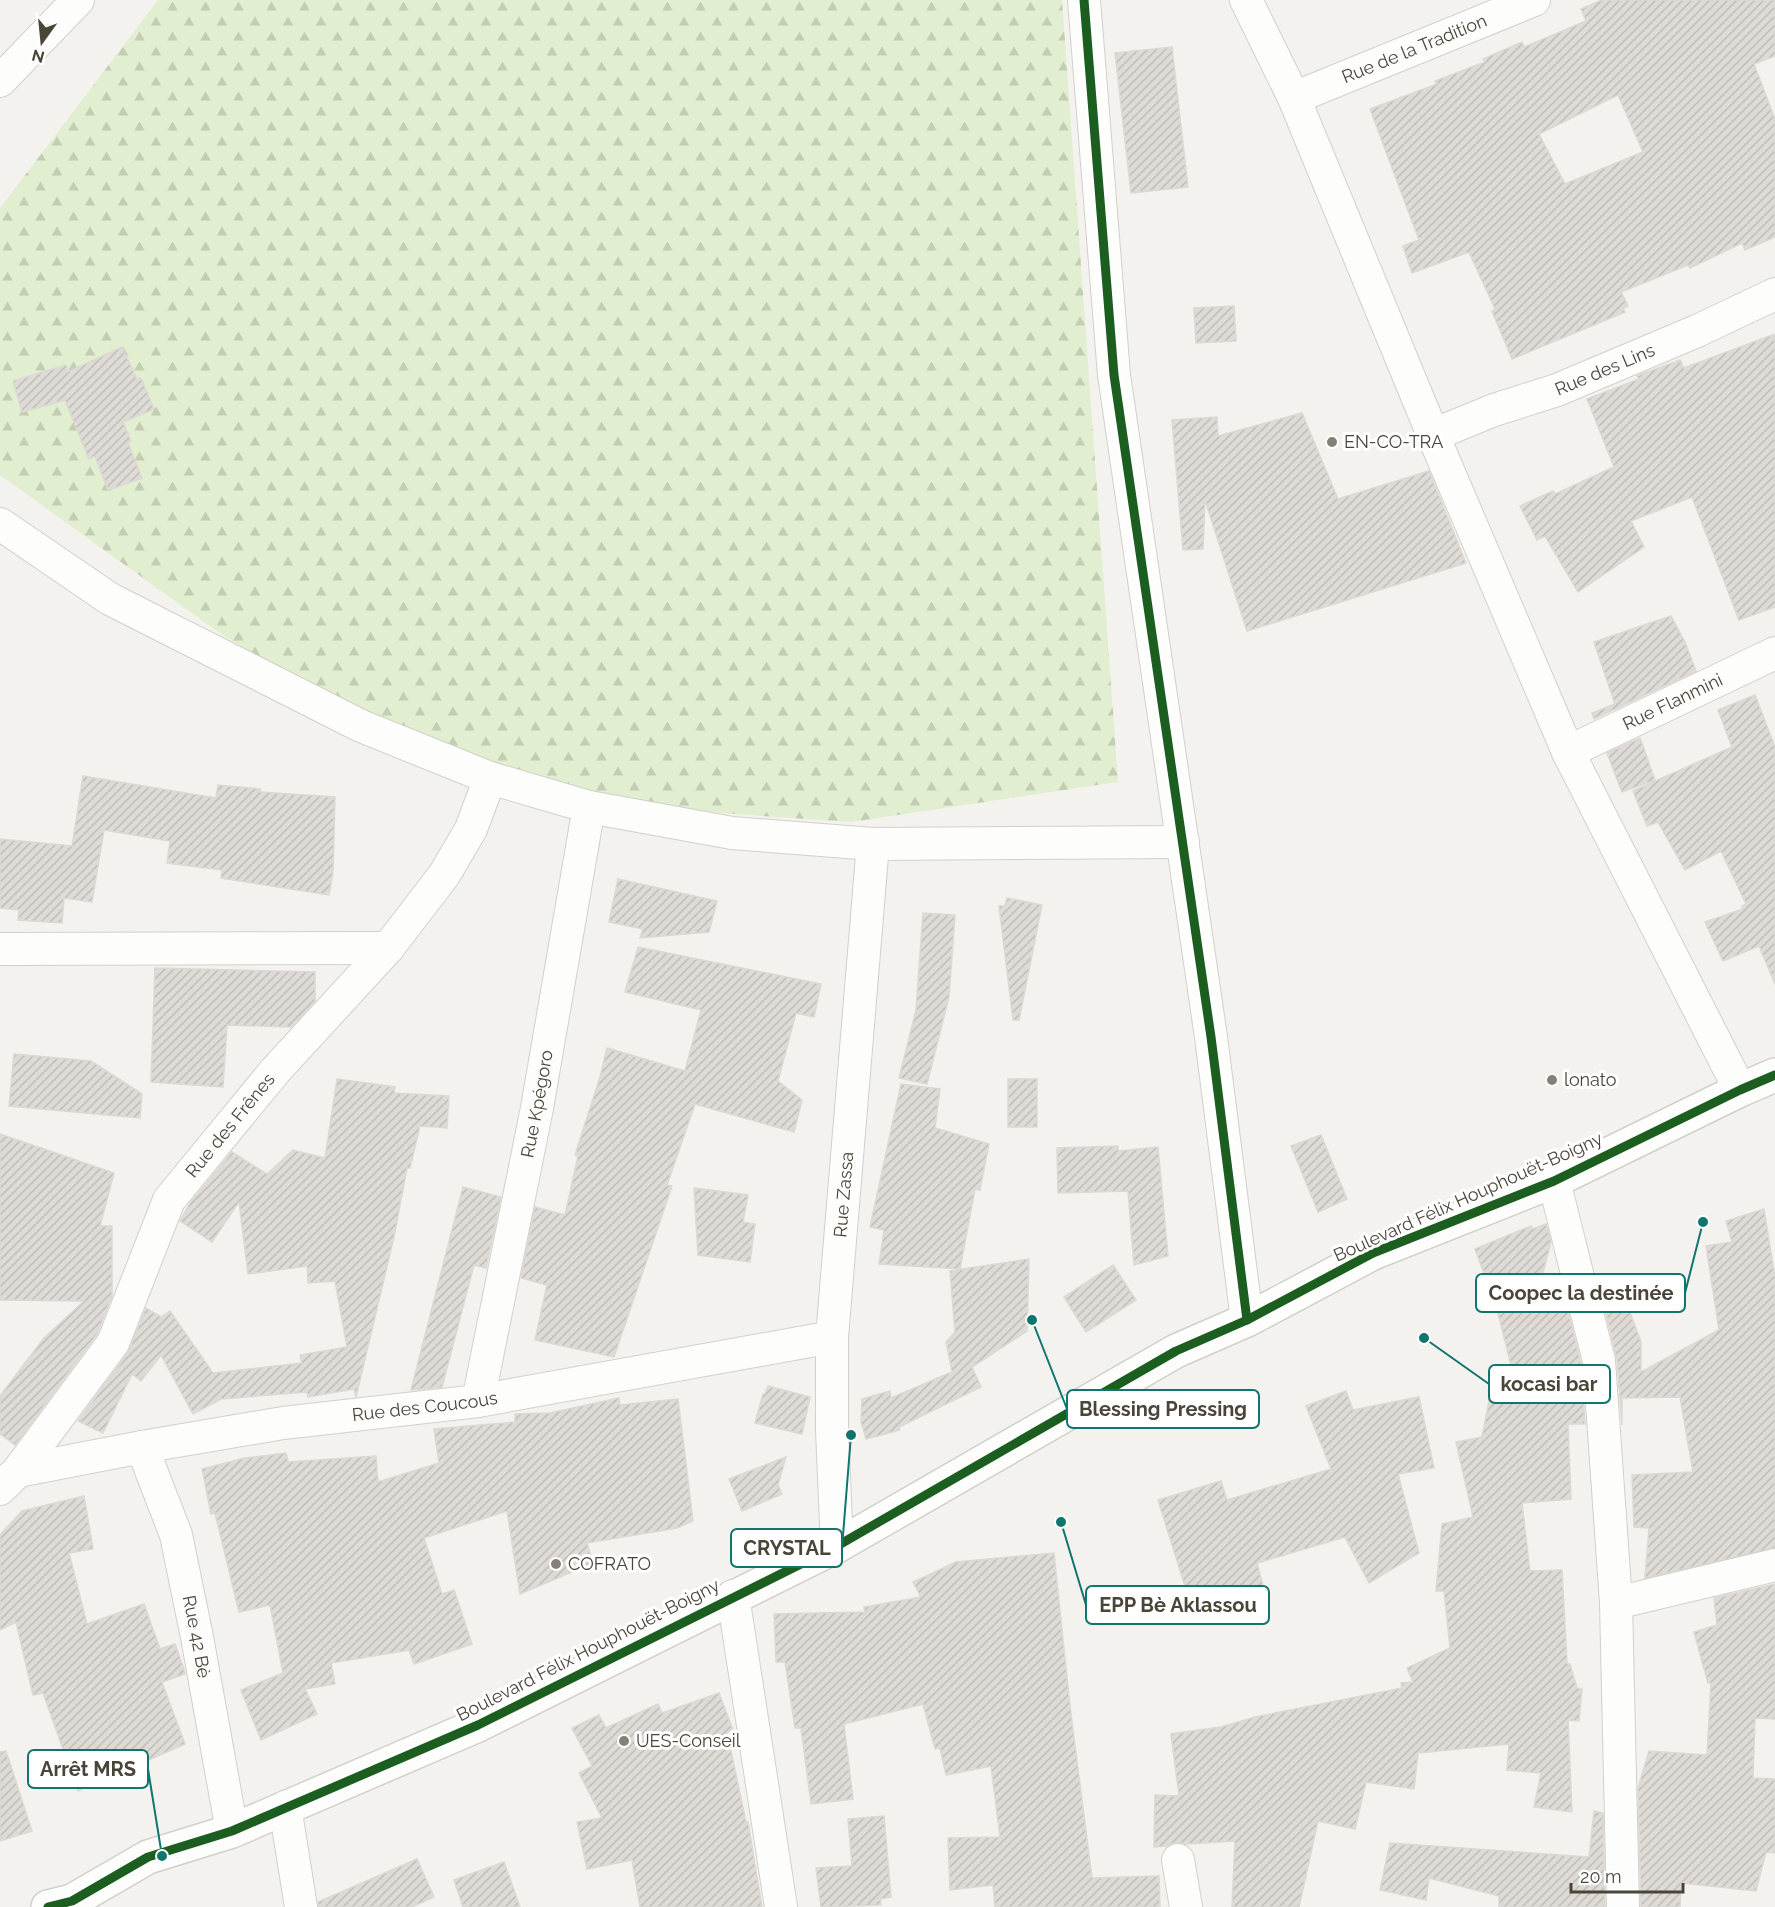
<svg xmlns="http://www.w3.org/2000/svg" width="1775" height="1907" viewBox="0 0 1775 1907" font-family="Raleway,sans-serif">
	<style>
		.forest { fill: url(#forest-firs) }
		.building { fill: url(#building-hatch); stroke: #dcd9d4; stroke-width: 1.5; fill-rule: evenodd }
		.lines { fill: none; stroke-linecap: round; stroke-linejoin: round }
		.minor-casing { stroke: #d2d0cb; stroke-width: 34 }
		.tertiary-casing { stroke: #d2d0cb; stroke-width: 36 }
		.minor { stroke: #fdfdfc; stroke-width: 32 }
		.tertiary { stroke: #fdfdfc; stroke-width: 33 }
		.cycleway-casing { stroke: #fff; stroke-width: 13 }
		.cycleway { stroke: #1b5e20; stroke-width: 9 }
		.poi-dot { fill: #868178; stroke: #fff; stroke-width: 2 }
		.labels { text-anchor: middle; stroke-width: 6; stroke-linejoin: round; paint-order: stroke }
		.street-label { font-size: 18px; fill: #4b4439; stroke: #fff }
		.poi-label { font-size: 18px; fill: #4b4439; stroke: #fff; text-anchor: start }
		.leader { fill: none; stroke: #0f766e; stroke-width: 2 }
		.callout-dot { fill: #0f766e; stroke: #fff; stroke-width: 2 }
		.callout { fill: #fff; stroke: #0f766e; stroke-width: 2 }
		.callout-label { font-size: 20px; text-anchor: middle; font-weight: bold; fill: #4b4439 }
	</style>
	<defs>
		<pattern id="forest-firs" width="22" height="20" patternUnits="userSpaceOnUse" patternTransform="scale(1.5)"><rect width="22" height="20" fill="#e1eecf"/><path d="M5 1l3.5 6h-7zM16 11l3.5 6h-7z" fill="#c3cdb2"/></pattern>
		<pattern id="building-hatch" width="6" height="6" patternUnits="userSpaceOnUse" patternTransform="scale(1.5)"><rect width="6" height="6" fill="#dedbd6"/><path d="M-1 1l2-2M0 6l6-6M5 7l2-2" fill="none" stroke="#c0bdb8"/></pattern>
	</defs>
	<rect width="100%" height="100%" fill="#f4f2ee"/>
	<polygon class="forest" points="158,0 1062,0 1118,782 851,822 644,808 491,768 363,720 218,632 0,475 0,208"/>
	<g class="building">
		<path d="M1602,0H1775V56L1754,64L1775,119V237L1745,250L1742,243L1690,268L1688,265L1621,292L1628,306L1623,308L1625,312L1512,359L1492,311L1495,309L1469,252L1412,273L1403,246L1419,240L1370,109L1437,84L1435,81L1485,62L1483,59L1522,42L1524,47L1586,21L1581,9ZM1618,95L1643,152L1565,184L1539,134Z"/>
		<polygon points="1172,47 1188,187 1131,193 1115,53"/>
		<polygon points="1234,306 1236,341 1196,343 1194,308"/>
		<polygon points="1775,334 1775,607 1739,620 1692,497 1631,521 1644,547 1578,592 1545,536 1537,540 1520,506 1553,491 1555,494 1614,467 1587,399 1639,379 1637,376 1642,374 1680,360 1684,368"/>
		<polygon points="122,347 137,379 141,378 154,409 123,422 131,441 128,443 142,478 108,490 95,456 89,459 65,400 22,412 13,381 66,365 68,372"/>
		<polygon points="1302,413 1338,499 1429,471 1466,563 1247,631 1205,500 1203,549 1183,550 1172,420 1217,417 1218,436"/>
		<polygon points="1671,616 1685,642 1696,671 1594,719 1592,713 1615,704 1594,642"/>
		<polygon points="1755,695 1775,747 1775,984 1759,946 1723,961 1705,922 1743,909 1742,906 1746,904 1721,851 1685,870 1658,822 1647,826 1633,791 1732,747 1718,710"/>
		<polygon points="1640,738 1655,780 1622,792 1607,753"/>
		<polygon points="83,776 216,798 218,785 260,789 260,792 335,797 333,872 329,895 221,878 222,870 167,863 170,841 104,830 92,902 64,898 62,923 18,920 19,910 0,908 0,839 72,846"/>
		<polygon points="618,879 717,901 709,932 640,938 643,929 609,922"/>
		<polygon points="1007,898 1042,905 1019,1020 1013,1020 999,906 1005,906"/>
		<polygon points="923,913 955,915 949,997 927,1084 899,1078 916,1010"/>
		<polygon points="638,947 821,984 814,1017 796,1013 778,1081 802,1100 794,1132 695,1104 667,1185 672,1186 614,1357 535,1340 547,1285 521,1278 535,1207 565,1215 578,1156 575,1155 600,1077 607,1048 685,1071 701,1010 625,992"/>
		<polygon points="155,968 315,972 315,1001 291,1027 227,1025 223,1087 151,1082"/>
		<polygon points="14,1054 91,1061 142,1094 140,1118 9,1106"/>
		<polygon points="337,1079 395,1087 394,1093 449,1096 447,1128 420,1126 410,1168 407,1168 394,1237 356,1397 354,1389 308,1397 307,1392 221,1399 193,1414 161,1355 141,1381 132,1374 103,1433 78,1421 128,1353 146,1308 161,1317 170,1311 213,1373 302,1363 300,1355 347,1347 335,1281 308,1283 307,1266 248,1274 239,1202 212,1242 180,1221 190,1203 232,1152 267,1174 293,1150 325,1158"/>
		<rect x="1008" y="1079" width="29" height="48"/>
		<polygon points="901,1084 940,1089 935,1128 989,1144 980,1190 975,1189 960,1269 879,1264 884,1230 870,1227"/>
		<polygon points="0,1134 114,1173 100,1226 112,1226 112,1296 97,1334 15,1445 0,1434 0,1396 44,1338 84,1301 0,1300"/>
		<polygon points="1321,1135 1347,1199 1318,1212 1291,1146"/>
		<polygon points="1118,1146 1118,1151 1158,1147 1168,1256 1134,1265 1128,1191 1058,1193 1057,1148"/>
		<polygon points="463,1187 501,1197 486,1268 474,1265 442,1387 411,1390"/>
		<polygon points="694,1188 748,1195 743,1222 755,1224 750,1262 698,1255"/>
		<polygon points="1764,1209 1775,1278 1775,1548 1645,1578 1649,1528 1634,1527 1632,1475 1693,1472 1680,1397 1622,1398 1622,1425 1617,1360 1602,1297 1622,1291 1641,1342 1641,1372 1719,1330 1706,1246 1732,1242 1726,1221"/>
		<polygon points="1546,1224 1551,1242 1534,1307 1567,1306 1581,1364 1585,1424 1568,1424 1571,1499 1522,1503 1530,1571 1562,1570 1567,1663 1570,1664 1577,1688 1582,1689 1579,1721 1568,1720 1572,1812 1534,1807 1541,1773 1507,1770 1509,1744 1418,1753 1414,1789 1366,1782 1355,1829 1318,1821 1299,1907 1232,1907 1235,1841 1186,1844 1176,1842 1167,1846 1154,1847 1155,1795 1179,1796 1171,1734 1221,1727 1255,1717 1402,1688 1401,1683 1413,1682 1407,1668 1450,1648 1444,1591 1436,1591 1442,1524 1473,1517 1456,1442 1482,1437 1490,1396 1521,1404 1491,1286 1489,1287 1475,1249 1531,1226 1532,1229"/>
		<polygon points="1029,1259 1027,1331 972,1367 981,1387 899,1427 900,1430 866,1439 861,1422 862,1399 890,1391 891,1398 952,1372 946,1342 955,1332 950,1271"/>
		<polygon points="1113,1265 1136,1300 1086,1332 1064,1297"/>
		<polygon points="768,1386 810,1397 802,1434 755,1423 763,1394 765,1394"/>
		<polygon points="1346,1391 1353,1410 1419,1397 1434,1468 1398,1474 1419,1553 1369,1583 1345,1537 1257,1563 1266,1597 1195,1618 1158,1500 1221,1481 1227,1500 1331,1469 1306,1406"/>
		<polygon points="619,1398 620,1405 678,1399 693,1521 677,1528 587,1543 593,1563 520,1594 507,1511 424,1538 442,1594 454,1590 472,1644 414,1664 409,1650 331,1663 335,1684 305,1689 317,1714 261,1740 241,1690 283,1673 270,1605 239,1612 215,1513 211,1514 202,1469 245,1458 286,1453 288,1462 376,1456 378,1482 439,1463 434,1429 515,1422 515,1414 550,1413"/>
		<polygon points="786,1457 778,1485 782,1494 742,1511 729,1479"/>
		<polygon points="84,1496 93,1549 69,1553 87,1624 144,1604 160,1649 175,1644 184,1669 185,1674 162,1682 185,1744 78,1791 43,1693 33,1695 16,1622 0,1630 0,1535 22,1511"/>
		<polygon points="1054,1553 1070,1706 1092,1878 1159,1876 1160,1907 995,1907 993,1885 950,1890 948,1838 1000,1837 991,1766 946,1775 940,1748 935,1749 923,1704 844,1724 853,1799 811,1804 801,1728 795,1728 785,1662 776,1662 774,1614 865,1612 864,1607 921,1597 913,1582 956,1562"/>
		<polygon points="1775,1584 1775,1719 1755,1718 1753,1778 1775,1779 1775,1853 1766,1852 1756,1891 1681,1883 1680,1907 1641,1907 1638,1788 1649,1751 1707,1755 1711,1683 1708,1683 1694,1632 1717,1625 1714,1598"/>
		<polygon points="719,1693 733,1730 727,1732 746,1822 748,1822 762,1907 640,1907 632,1860 587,1869 577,1822 602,1818 579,1773 592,1766 572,1728 599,1715 606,1728 658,1704 662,1713"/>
		<polygon points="6,1751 32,1831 0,1841 0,1752"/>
		<polygon points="1594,1811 1603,1813 1605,1907 1499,1907 1499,1896 1429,1878 1426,1900 1380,1890 1390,1843 1589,1857"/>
		<polygon points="884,1816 891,1897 880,1899 881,1905 821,1907 816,1868 852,1866 848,1819"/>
		<polygon points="417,1859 434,1897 412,1907 319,1907 318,1902"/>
		<polygon points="504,1862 520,1907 463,1907 454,1880"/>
	</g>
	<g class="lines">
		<defs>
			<g id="minor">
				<polyline points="1084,0 1114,375 1211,1037 1247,1320"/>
				<polyline points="1246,0 1294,98 1433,435 1568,752 1740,1090"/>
				<polyline points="0,81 78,0"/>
				<path id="s1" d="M1294,98L1534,0"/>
				<path id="s2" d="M1433,435L1494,410L1557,390L1697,331L1775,294"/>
				<polyline points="0,524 110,599 361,726 490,778 589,807 732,833 873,844 1183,842"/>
				<path id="s3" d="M1568,752L1775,653"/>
				<polyline points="0,949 388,948"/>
				<polyline points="1554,1181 1599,1361 1616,1603 1623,1907"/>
				<path id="s4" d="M478,1401L537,1108L589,807"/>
				<path id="s5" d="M142,1447L176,1535L197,1637L232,1831"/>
				<path id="s6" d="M18,1471L142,1447L283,1423L478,1401L832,1337"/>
				<path id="s7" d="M0,1489L18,1471L113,1343L169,1200L275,1071L388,948L444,875L471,829L490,778"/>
				<path id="s8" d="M837,1546L832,1431V1337L873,844"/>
				<polyline points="733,1596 781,1907"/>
				<polyline points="1616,1603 1775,1565"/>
				<polyline points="285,1807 301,1907"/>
				<polyline points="1178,1860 1186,1907"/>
			</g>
			<polyline id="tertiary" points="48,1907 72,1901 148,1857 232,1831 478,1725 837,1546 1176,1351 1247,1320 1373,1253 1554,1181 1740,1090 1775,1075"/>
		</defs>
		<use href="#minor" class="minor-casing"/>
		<use href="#tertiary" class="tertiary-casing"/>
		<use href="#minor" class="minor"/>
		<use href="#tertiary" class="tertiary"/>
		<defs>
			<g id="cycleway">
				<polyline points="1084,0 1114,375 1211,1037 1247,1320"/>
				<polyline points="48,1907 72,1901 148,1857 232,1831 478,1725 837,1546 1176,1351 1247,1320 1373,1253 1554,1181 1740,1090 1775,1075"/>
			</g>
		</defs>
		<use href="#cycleway" class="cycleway-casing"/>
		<use href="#cycleway" class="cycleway"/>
	</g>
	<g class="poi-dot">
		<circle cx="1332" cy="442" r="6"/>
		<circle cx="1552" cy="1080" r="6"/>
		<circle cx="556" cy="1564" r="6"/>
		<circle cx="624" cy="1741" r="6"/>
	</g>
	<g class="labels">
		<g class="street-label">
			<text dy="6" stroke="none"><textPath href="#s1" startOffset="130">Rue de la Tradition</textPath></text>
			<text dy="6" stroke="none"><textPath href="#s2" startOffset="184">Rue des Lins</textPath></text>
			<text dy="6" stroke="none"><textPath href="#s3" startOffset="116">Rue Flanmini</textPath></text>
			<text dy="6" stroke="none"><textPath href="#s4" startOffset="303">Rue Kpégoro</textPath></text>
			<text dy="6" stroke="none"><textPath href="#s7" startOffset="435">Rue des Frênes</textPath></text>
			<text dy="6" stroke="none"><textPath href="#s8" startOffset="352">Rue Zassa</textPath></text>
			<text transform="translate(1468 1197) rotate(-24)" y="6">Boulevard Félix Houphouët-Boigny</text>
			<text dy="6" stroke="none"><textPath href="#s6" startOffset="412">Rue des Coucous</textPath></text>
			<text dy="6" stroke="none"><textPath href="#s5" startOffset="198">Rue 42 Bè</textPath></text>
			<text transform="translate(588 1650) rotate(-27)" y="6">Boulevard Félix Houphouët-Boigny</text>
		</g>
		<g class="poi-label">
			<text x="1344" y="448">EN-CO-TRA</text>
			<text x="1564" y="1086">lonato</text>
			<text x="568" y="1570">COFRATO</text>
			<text x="636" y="1747">UES-Conseil</text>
		</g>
	</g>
	<path class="leader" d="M1703 1222L1685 1293M1424 1338L1489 1384M1032 1320L1067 1409M851 1435L842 1548M1061 1522L1086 1605M162 1856L148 1769"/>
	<g class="callout-dot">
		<circle cx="1703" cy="1222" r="6"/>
		<circle cx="1424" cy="1338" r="6"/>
		<circle cx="1032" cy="1320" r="6"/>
		<circle cx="851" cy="1435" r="6"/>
		<circle cx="1061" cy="1522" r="6"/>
		<circle cx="162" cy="1856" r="6"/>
	</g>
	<g class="callout">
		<rect x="1476" y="1274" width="209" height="38" rx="6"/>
		<rect x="1489" y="1365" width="121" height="38" rx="6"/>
		<rect x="1067" y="1390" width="192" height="38" rx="6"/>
		<rect x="731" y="1529" width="111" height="38" rx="6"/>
		<rect x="1086" y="1586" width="183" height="38" rx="6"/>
		<rect x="28" y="1750" width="120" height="38" rx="6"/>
	</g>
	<g class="callout-label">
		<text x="1581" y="1300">Coopec la destinée</text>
		<text x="1549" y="1391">kocasi bar</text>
		<text x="1163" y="1416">Blessing Pressing</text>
		<text x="787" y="1555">CRYSTAL</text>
		<text x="1178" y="1612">EPP Bè Aklassou</text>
		<text x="88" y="1776">Arrêt MRS</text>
	</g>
	<g transform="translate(42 42) rotate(195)" stroke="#ffffff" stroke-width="4.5" paint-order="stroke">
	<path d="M0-4.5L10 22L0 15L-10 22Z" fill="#4b4439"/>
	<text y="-9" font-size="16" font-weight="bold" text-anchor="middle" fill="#4b4439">N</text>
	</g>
	<path d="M1571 1883v9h112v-9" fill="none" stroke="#4b4439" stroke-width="3"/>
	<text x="1580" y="1883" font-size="18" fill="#4b4439" stroke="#ffffff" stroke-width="4.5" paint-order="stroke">20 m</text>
</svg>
